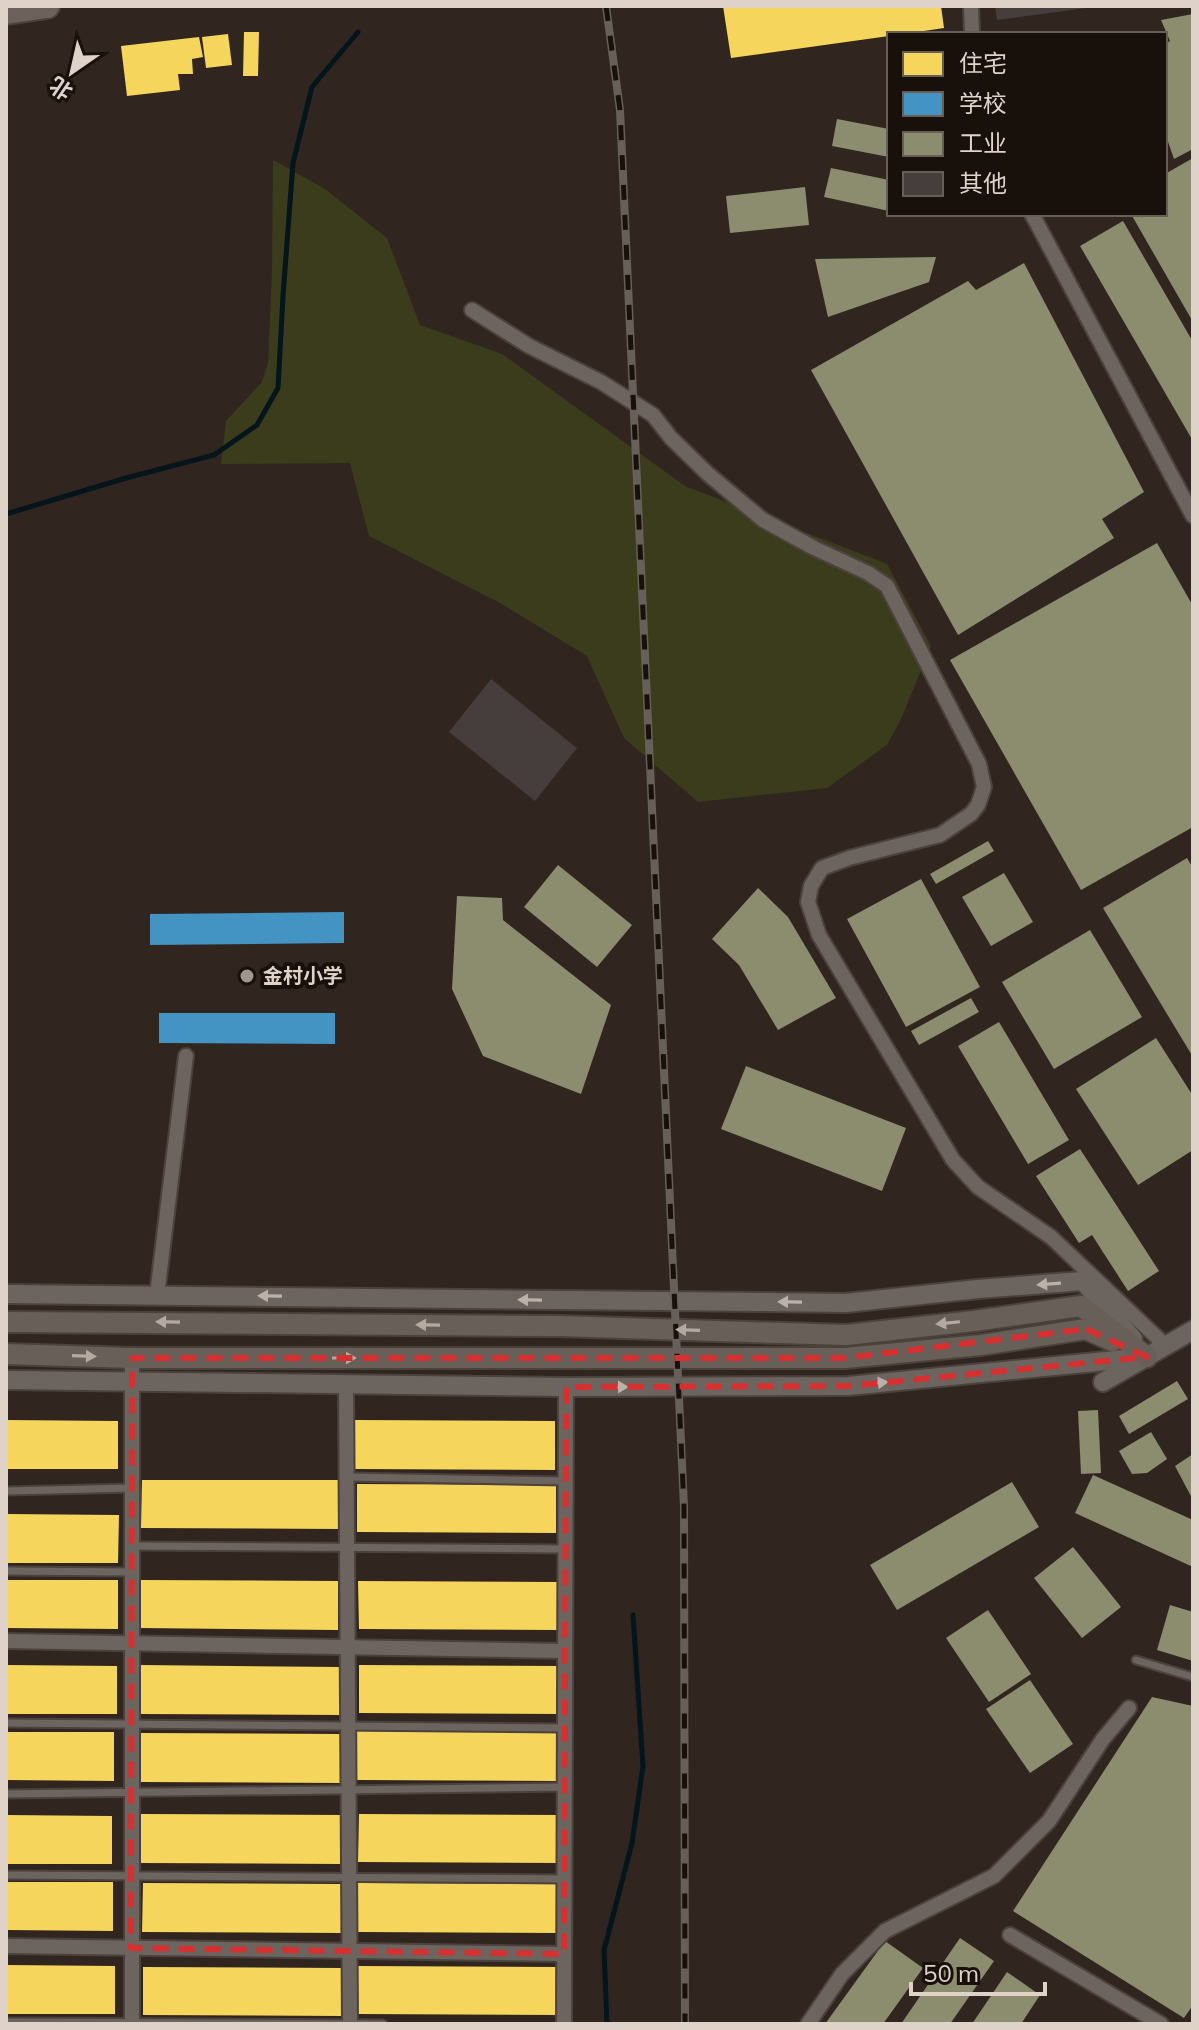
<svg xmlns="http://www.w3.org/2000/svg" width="1199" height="2030" viewBox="0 0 1199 2030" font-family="Mulish,'Noto Sans SC',sans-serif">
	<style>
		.green { fill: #3b3c1c }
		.homes { fill: #f6d55c }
		.schools { fill: #4393c3 }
		.industry { fill: #8c8c6e }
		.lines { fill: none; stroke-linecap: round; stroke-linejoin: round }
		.stream { stroke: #04151b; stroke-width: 5 }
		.building { fill: #463e3d }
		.service-casing { stroke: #4b423d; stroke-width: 11 }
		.minor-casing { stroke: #4b423d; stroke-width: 18 }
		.tertiary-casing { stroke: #4b423d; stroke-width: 22 }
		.secondary-casing { stroke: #4b423d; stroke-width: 24 }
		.trunk-casing { stroke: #4b423d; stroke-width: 28 }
		.service { stroke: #6c655f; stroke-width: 7 }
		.minor { stroke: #6c655f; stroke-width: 14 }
		.tertiary { stroke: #6c655f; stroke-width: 18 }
		.secondary { stroke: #695f59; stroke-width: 20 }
		.trunk { stroke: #6d615b; stroke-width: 24 }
		.rail-casing { stroke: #67605a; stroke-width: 8 }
		.rail { stroke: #18100a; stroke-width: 5; stroke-dasharray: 15; stroke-linecap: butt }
		.oneway { fill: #bcb1a9 }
		.oneway2 { fill: #b5aaa2 }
		.marked { fill: none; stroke: #d63030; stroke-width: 6; stroke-dasharray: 16 10; stroke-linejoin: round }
		.poi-dot { fill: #a1968e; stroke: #18100a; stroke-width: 3 }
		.labels { text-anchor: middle; stroke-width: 8; stroke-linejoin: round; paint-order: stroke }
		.poi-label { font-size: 20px; font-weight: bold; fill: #ded2c9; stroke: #18100a; text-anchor: start }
	</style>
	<rect width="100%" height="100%" fill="#30261f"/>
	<polygon class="green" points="273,160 325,189 387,238 420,325 502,354 685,486 887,564 931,646 901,719 887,745 827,788 698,802 624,738 587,656 500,603 369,536 350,463 221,464 226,421 262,382 268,363 272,271"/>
	<g class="homes">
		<polygon points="723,6 941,6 944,28 904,34 889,34 889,36 731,58"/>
		<polygon points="244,32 259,32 258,76 243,76"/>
		<polygon points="228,34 232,65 206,68 202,37"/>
		<polygon points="199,37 203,57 192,59 193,74 178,74 180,90 127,96 121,46"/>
		<polygon points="6,1420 118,1421 118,1469 6,1469"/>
		<polygon points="355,1420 555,1421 555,1470 355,1469"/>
		<polygon points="142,1480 341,1480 341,1529 141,1528"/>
		<polygon points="357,1484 556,1485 556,1533 357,1532"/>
		<polygon points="6,1514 119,1515 118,1563 6,1563"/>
		<polygon points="6,1580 118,1580 118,1629 6,1628"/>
		<polygon points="139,1580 338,1581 338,1630 139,1628"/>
		<polygon points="358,1581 558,1582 558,1630 359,1629"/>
		<polygon points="6,1665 117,1666 117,1714 6,1714"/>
		<polygon points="141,1665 341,1667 341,1715 141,1714"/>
		<polygon points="359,1665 559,1666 559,1714 359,1713"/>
		<polygon points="357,1731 557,1732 556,1781 357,1780"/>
		<polygon points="6,1732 114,1732 114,1781 6,1780"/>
		<polygon points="141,1733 341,1734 341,1783 141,1782"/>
		<polygon points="141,1814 341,1815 341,1864 141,1863"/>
		<polygon points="359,1814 558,1815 558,1863 358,1862"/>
		<polygon points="6,1815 112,1816 112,1864 6,1864"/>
		<polygon points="6,1882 113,1882 113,1931 6,1930"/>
		<polygon points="143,1883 342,1884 342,1933 142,1932"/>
		<polygon points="357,1883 557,1884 557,1933 357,1932"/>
		<polygon points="6,1965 115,1966 115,2014 6,2014"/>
		<polygon points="358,1966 557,1967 557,2015 357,2014"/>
		<polygon points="143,1967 343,1968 343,2016 143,2015"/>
	</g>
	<g class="schools">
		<polygon points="344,912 344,943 150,945 150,914"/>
		<polygon points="159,1013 335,1013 335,1044 159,1043"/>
	</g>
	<g class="industry">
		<polygon points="1193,14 1193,149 1174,159 1165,133 1165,44 1170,41 1161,20"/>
		<polygon points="837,119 889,129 889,157 832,146"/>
		<polygon points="1193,158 1193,322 1131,214 1165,214 1165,174"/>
		<polygon points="831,168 889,180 889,211 824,197"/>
		<polygon points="805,187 809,225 730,233 726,196"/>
		<polygon points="1123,221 1193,342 1193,441 1080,246"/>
		<polygon points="936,257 929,282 828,317 815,259"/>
		<polygon points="1024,263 1144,492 1102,519 1114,538 958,635 811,370 968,281 976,290"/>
		<polygon points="1157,543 1193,606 1193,827 1081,890 950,660"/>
		<polygon points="988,841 994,851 936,884 930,874"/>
		<polygon points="1187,858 1193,868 1193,1057 1103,908"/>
		<polygon points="558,865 632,925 597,967 524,907"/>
		<polygon points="1004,873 1033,922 991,946 962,897"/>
		<polygon points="921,879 980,987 906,1027 847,919"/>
		<polygon points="758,888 788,917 836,998 778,1030 739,965 712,939"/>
		<polygon points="457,896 502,898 503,920 611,1005 581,1094 483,1056 452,989"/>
		<polygon points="1090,930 1142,1017 1054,1069 1002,982"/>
		<polygon points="971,998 979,1012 919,1045 911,1031"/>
		<polygon points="999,1022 1069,1140 1028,1164 958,1046"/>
		<polygon points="1156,1038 1193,1096 1193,1150 1138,1185 1076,1089"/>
		<polygon points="746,1066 906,1128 882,1191 721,1129"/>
		<polygon points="1080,1149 1159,1271 1128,1291 1092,1235 1079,1243 1036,1176"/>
		<polygon points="1177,1381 1188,1399 1129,1434 1119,1416"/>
		<polygon points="1098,1410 1101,1473 1081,1474 1078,1411"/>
		<polygon points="1151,1432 1167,1459 1147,1473 1132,1474 1119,1451"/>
		<polygon points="1193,1454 1193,1500 1175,1466"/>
		<polygon points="1093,1475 1193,1520 1193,1567 1075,1513"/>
		<polygon points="1012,1482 1039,1527 897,1610 870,1565"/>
		<polygon points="1073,1547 1121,1607 1082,1638 1034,1578"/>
		<polygon points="1170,1605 1193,1612 1193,1661 1157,1650"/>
		<polygon points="988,1610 1031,1674 989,1702 946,1638"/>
		<polygon points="1030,1680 1073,1744 1030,1773 986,1709"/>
		<polygon points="1152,1697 1193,1706 1193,2005 1184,2018 1013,1911"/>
		<polygon points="960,1938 994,1961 950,2024 901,2024"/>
		<polygon points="885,1941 923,1968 883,2024 825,2024"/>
		<polygon points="1007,1972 1040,1995 1021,2024 972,2024"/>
	</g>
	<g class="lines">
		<g class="stream">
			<polyline points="6,514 126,478 214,455 257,425 278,388 283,296 293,163 312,87 358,32"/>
			<polyline points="607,2024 604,1950 632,1843 643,1766 633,1615"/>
		</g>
	</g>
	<g class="building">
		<polygon points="995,6 1086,6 1086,8 997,20"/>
		<polygon points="491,679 577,748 535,801 449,732"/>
	</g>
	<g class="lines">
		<defs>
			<g id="service">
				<polyline points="348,1477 565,1481"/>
				<polyline points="6,1491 132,1488"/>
				<polyline points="132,1546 565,1549"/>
				<polyline points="6,1571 132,1572"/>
				<polyline points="1136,1660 1193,1677"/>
				<polyline points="6,1723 564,1728"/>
				<polyline points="6,1794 564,1787"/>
				<polyline points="6,1875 564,1879"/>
				<polyline points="6,2022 383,2024"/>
			</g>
			<g id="minor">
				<polyline points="971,6 972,34"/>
				<polyline points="1032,214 1193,516"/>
				<polyline points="472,310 529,346 601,382 653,415 671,438 708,474 763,520 814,548 868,573 887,586 979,764 984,787 978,805 971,814 940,835 849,858 822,868 811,886 808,902 819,935 953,1160 978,1187 1051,1237 1166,1346"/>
				<polyline points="157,1295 186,1056"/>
				<polyline points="346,1384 350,2024"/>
				<polyline points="6,1641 565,1651"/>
				<polyline points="1010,1935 1161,2024"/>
				<polyline points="6,1946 564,1954"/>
				<polyline points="132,2024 132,1358"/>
				<polyline points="564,2024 566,1387"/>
				<polyline points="808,2024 842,1974 885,1931 994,1876 1049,1821 1103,1739 1129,1708"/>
			</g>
			<g id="tertiary">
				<polyline points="6,1294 846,1303 978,1289 1083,1281 1133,1339"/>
				<polyline points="6,1380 566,1387 848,1386 1147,1357"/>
				<polyline points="1103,1382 1193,1330"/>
			</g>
			<g id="secondary">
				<polyline points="6,1322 558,1326 846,1335 974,1321 1081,1306 1147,1357"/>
				<polyline points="6,1354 132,1358 845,1358 981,1345 1086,1329 1113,1341"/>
			</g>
			<polyline id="trunk" points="6,12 47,6"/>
		</defs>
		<use href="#service" class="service-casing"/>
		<use href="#minor" class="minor-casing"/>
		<use href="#tertiary" class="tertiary-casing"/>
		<use href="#secondary" class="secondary-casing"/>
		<use href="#trunk" class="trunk-casing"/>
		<use href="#service" class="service"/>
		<use href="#minor" class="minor"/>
		<use href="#tertiary" class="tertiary"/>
		<use href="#secondary" class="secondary"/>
		<use href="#trunk" class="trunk"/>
		<defs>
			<polyline id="rail" points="606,6 620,110 684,1507 685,2024"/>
		</defs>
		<use href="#rail" class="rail-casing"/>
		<use href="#rail" class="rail"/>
	</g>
	<defs><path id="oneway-solid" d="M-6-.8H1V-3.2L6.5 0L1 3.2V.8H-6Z" transform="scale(2)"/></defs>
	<g class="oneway">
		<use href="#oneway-solid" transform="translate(1049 1284) rotate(176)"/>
		<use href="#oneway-solid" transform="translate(270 1296) rotate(-179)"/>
		<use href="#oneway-solid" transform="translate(530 1300) rotate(-179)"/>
		<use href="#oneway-solid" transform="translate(790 1302) rotate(-179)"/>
		<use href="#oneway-solid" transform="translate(876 1383) rotate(-6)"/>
		<use href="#oneway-solid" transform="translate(616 1387)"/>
	</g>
	<g class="oneway2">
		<use href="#oneway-solid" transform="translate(168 1322) rotate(-179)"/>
		<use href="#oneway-solid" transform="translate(948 1323) rotate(174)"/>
		<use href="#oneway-solid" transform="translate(428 1325) rotate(-179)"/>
		<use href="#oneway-solid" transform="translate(688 1330) rotate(-178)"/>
		<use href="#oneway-solid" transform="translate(84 1356) rotate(2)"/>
		<use href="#oneway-solid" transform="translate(344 1358)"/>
	</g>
	<path class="marked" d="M1086,1329L1147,1357L848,1386L566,1387L564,1954L131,1948L132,1358H845Z"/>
	<circle class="poi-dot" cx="247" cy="976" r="8"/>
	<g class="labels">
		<g class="poi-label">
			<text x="263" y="983">金村小学</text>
		</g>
	</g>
	<rect width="1199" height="2030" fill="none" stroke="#ded2c9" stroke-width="16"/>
	<rect x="887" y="32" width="280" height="184" fill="#18100a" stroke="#675e56" stroke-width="2"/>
	<rect x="903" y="52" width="40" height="24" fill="#f6d55c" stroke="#675e56" stroke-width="2"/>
	<text x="959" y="72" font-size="24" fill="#ded2c9">住宅</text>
	<rect x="903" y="92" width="40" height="24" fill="#4393c3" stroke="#675e56" stroke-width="2"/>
	<text x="959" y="112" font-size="24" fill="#ded2c9">学校</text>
	<rect x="903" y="132" width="40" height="24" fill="#8c8c6e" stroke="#675e56" stroke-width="2"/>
	<text x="959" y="152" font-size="24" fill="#ded2c9">工业</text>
	<rect x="903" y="172" width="40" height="24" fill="#463e3d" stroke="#675e56" stroke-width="2"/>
	<text x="959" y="192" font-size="24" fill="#ded2c9">其他</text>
	<g transform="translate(72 72) rotate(214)" stroke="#18100a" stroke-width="6" paint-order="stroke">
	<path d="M0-6L14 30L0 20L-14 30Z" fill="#ded2c9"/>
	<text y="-12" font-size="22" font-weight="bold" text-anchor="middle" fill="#ded2c9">北</text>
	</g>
	<path d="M911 1982v12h134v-12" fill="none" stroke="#ded2c9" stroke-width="4"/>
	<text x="923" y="1982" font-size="24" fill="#ded2c9" stroke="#18100a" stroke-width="6" paint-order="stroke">50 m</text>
</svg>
